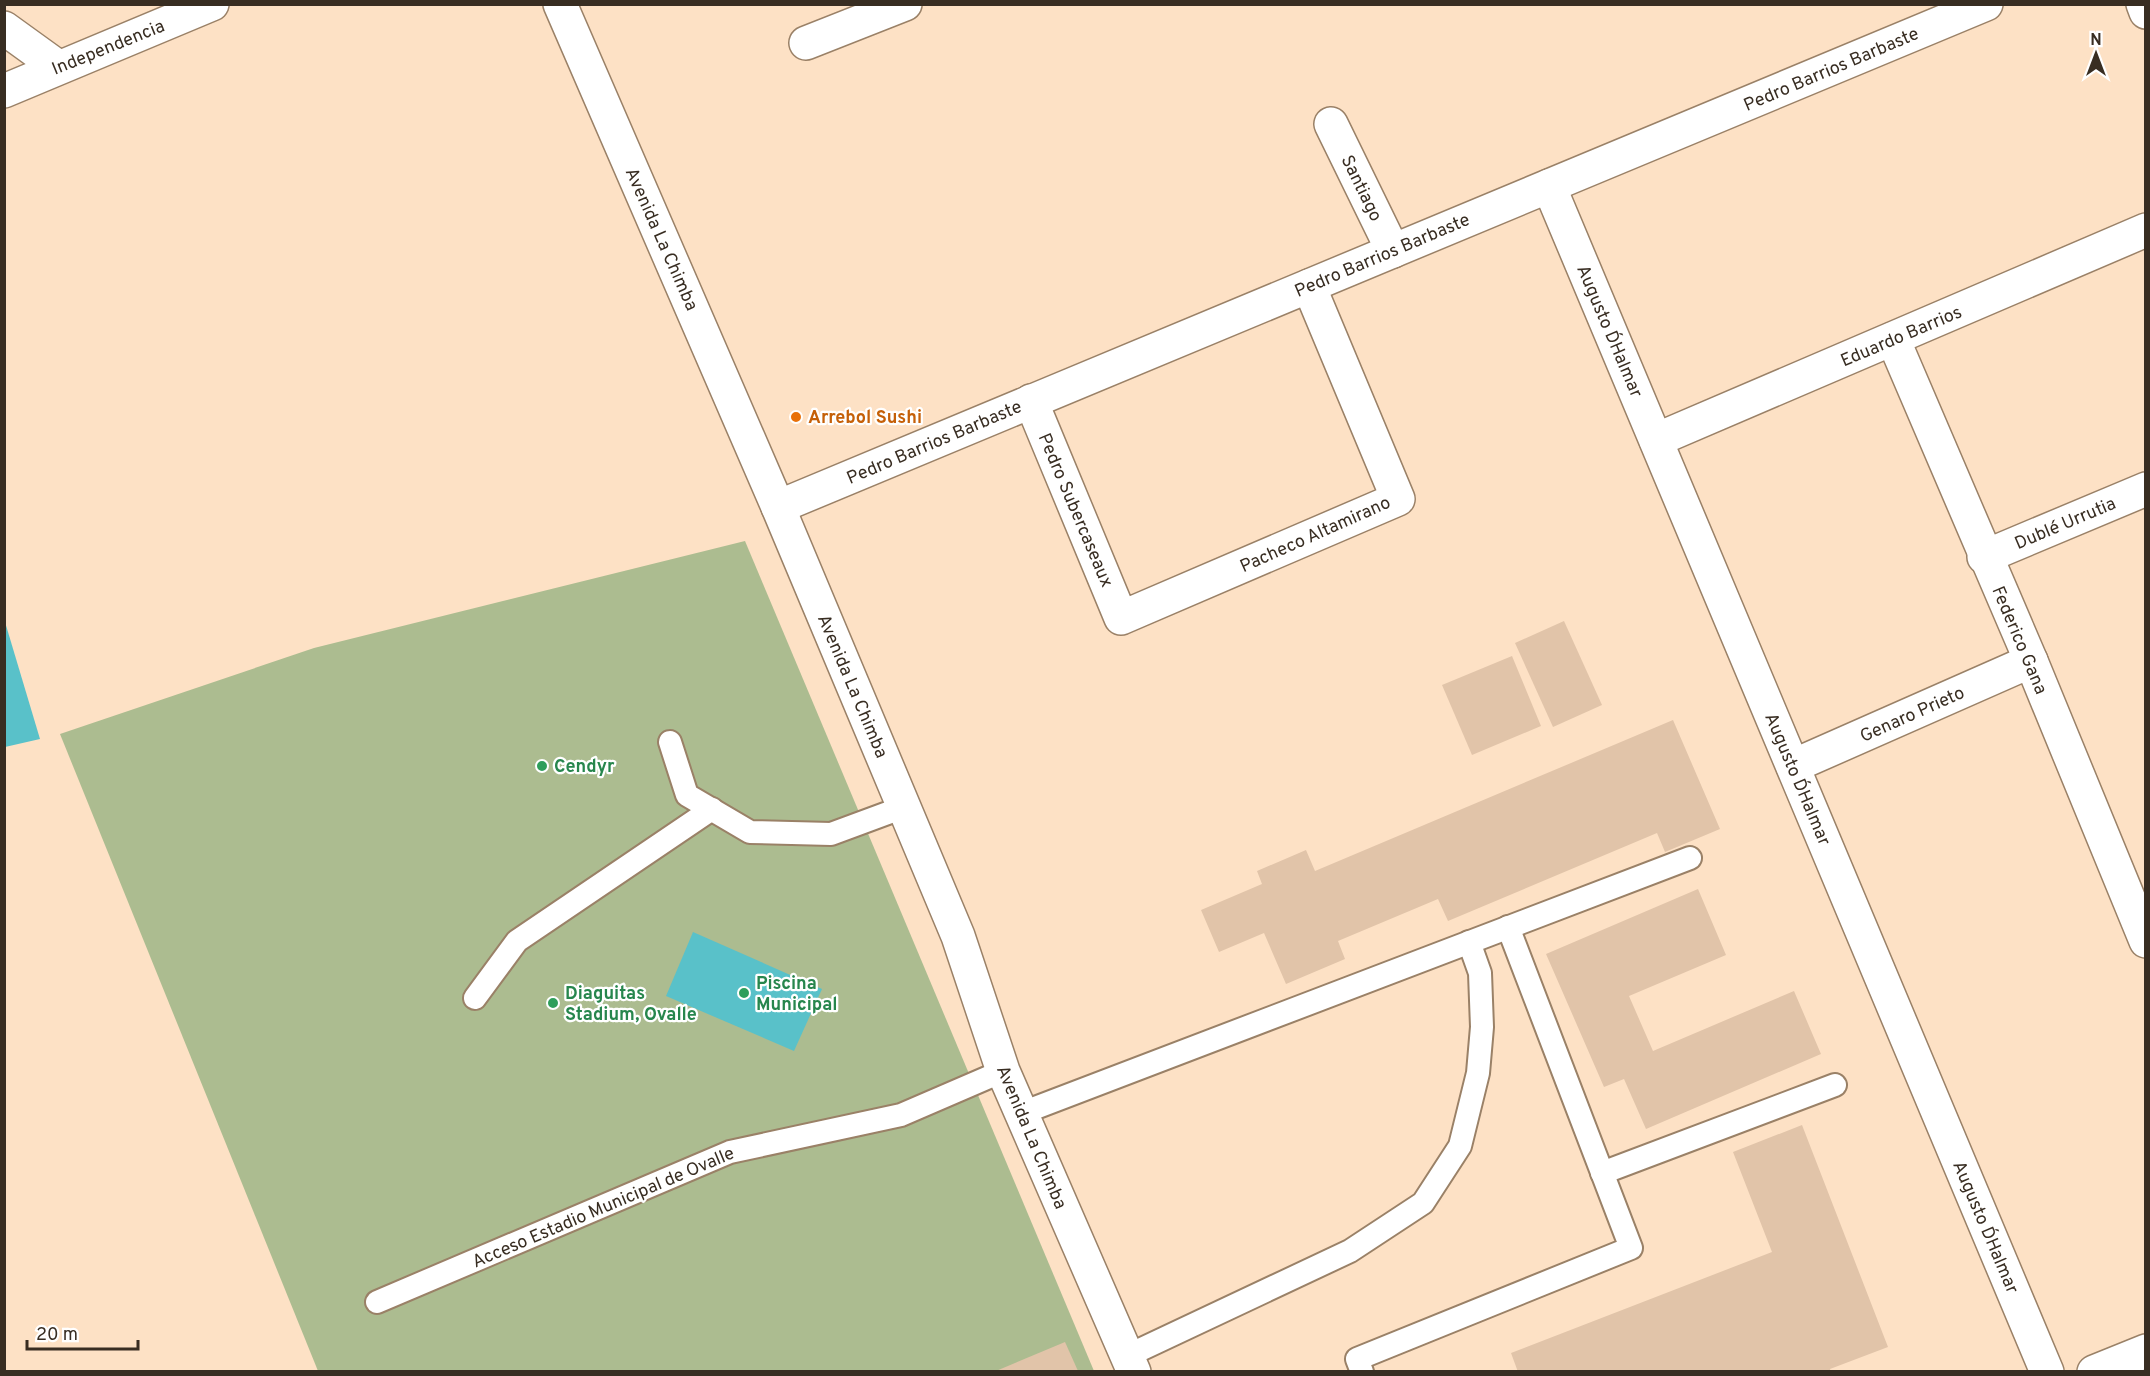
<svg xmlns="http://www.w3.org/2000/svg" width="2150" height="1376" viewBox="0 0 2150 1376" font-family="Overpass,sans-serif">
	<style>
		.green { fill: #acbc90 }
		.water { fill: #59c1c9 }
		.building { fill: #e1c4a9 }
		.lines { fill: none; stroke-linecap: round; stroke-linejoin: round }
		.service-casing { stroke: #9a8167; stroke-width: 26 }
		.minor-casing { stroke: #9a8167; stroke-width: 36 }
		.tertiary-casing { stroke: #9a8167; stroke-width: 36 }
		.secondary-casing { stroke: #9a8167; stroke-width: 36 }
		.service { stroke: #fff; stroke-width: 22 }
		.minor { stroke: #fff; stroke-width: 33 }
		.tertiary { stroke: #fff; stroke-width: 33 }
		.secondary { stroke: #fff; stroke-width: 33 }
		.food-dot { fill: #e8710a; stroke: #fff; stroke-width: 2 }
		.leisure-dot { fill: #2e9e5b; stroke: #fff; stroke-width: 2 }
		.labels { text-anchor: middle; stroke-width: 4.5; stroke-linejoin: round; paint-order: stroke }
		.street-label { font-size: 18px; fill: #382d22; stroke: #fff }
		.food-label { font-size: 18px; font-weight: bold; fill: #c56008; stroke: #fff; text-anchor: start }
		.leisure-label { font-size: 18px; font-weight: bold; fill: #27864d; stroke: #fff; text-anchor: start }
	</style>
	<rect width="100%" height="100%" fill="#fde1c5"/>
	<polygon class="green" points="745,541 1094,1371 318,1371 60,734 314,648"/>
	<g class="water">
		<polygon points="5,622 40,739 5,747 4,622"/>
		<polygon points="693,932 822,989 794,1051 666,996"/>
	</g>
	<g class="building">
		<polygon points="1564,621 1602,705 1553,727 1515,643"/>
		<polygon points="1512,656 1541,726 1472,755 1442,685"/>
		<polygon points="1673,720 1720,829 1665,852 1657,833 1448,921 1438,899 1338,941 1345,959 1286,984 1264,933 1219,952 1201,910 1262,884 1257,871 1306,850 1315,871"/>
		<polygon points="1698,889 1726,955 1629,996 1653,1051 1794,991 1821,1054 1646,1129 1624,1079 1604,1087 1546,954"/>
		<polygon points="1802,1125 1888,1347 1830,1369 1831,1372 1518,1372 1511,1353 1772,1252 1733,1152"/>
		<polygon points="1065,1342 1078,1371 996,1371"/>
	</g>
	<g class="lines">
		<defs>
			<g id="service">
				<polyline points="670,742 687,795 750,832 831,834 904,807"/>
				<polyline points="475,998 517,941 712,809"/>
				<polyline points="1022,1113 1690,858"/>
				<polyline points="1602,1173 1835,1085"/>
				<polyline points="377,1302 730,1152 901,1115 1003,1071"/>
				<polyline points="1127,1356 1350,1251 1423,1203 1460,1146 1478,1073 1482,1027 1480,973 1469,942"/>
				<polyline points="1362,1372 1357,1359 1631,1248 1508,927"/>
			</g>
			<g id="minor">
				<polyline points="2143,4 2146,12"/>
				<polyline points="4,28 58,67"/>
				<polyline points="806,43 905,4"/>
				<polyline points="1331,124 1393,251"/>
				<polyline points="1549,186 2047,1372"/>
				<polyline points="1893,339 2031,661 2146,941"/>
				<polyline points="1031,401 1121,618 1398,499 1309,286"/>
				<polyline points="1656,440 2146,230"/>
				<polyline points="778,507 1986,4"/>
				<polyline points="1984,557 2146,489"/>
				<polyline points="1793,766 2031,661"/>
				<polyline points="2094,1372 2146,1351"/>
			</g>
			<polyline id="tertiary" points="560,4 778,507 958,936 1003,1071 1134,1372"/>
			<polyline id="secondary" points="4,91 212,4"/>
		</defs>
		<use href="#service" class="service-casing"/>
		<use href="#minor" class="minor-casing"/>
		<use href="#tertiary" class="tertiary-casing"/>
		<use href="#secondary" class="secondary-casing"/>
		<use href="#service" class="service"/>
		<use href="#minor" class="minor"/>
		<use href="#tertiary" class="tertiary"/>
		<use href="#secondary" class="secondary"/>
	</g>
	<circle class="food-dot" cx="796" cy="417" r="6"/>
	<g class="leisure-dot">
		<circle cx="542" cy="766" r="6"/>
		<circle cx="744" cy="993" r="6"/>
		<circle cx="553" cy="1003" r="6"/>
	</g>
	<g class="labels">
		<g class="street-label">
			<text transform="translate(108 47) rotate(-22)" y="6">Independencia</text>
			<text transform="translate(1831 69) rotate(-23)" y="6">Pedro Barrios Barbaste</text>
			<text transform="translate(1362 188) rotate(64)" y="6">Santiago</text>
			<text transform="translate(662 239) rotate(66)" y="6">Avenida La Chimba</text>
			<text transform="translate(1382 255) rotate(-23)" y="6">Pedro Barrios Barbaste</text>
			<text transform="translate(1610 331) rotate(67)" y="6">Augusto D´Halmar</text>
			<text transform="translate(1901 336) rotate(-23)" y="6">Eduardo Barrios</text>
			<text transform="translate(934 442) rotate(-23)" y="6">Pedro Barrios Barbaste</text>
			<text transform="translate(1076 510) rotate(67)" y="6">Pedro Subercaseaux</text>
			<text transform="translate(2065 523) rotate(-23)" y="6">Dublé Urrutia</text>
			<text transform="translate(1315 534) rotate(-24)" y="6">Pacheco Altamirano</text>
			<text transform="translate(2020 640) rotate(67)" y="6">Federico Gana</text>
			<text transform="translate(853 686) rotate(67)" y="6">Avenida La Chimba</text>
			<text transform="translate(1912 714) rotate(-24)" y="6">Genaro Prieto</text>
			<text transform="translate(1798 779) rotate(67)" y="6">Augusto D´Halmar</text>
			<text transform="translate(1032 1137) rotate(67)" y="6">Avenida La Chimba</text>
			<text transform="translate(603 1207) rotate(-23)" y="6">Acceso Estadio Municipal de Ovalle</text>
			<text transform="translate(1986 1227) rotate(67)" y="6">Augusto D´Halmar</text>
		</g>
		<g class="food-label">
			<text x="808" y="423">Arrebol Sushi</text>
		</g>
		<g class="leisure-label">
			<text x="554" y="772">Cendyr</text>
			<text x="756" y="989">Piscina<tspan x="756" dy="21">Municipal</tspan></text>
			<text x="565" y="999">Diaguitas<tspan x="565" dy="21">Stadium, Ovalle</tspan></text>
		</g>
	</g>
	<rect width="2150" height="1376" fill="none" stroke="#382d22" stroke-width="12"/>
	<g transform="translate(2096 54)" stroke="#ffffff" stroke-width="4.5" paint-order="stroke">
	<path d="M0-4.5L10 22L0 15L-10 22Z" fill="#382d22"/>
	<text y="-9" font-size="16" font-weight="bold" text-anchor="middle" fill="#382d22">N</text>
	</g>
	<path d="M27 1340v9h111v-9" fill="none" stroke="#382d22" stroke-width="3"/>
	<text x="36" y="1340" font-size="18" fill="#382d22" stroke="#ffffff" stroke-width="4.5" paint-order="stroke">20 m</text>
</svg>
